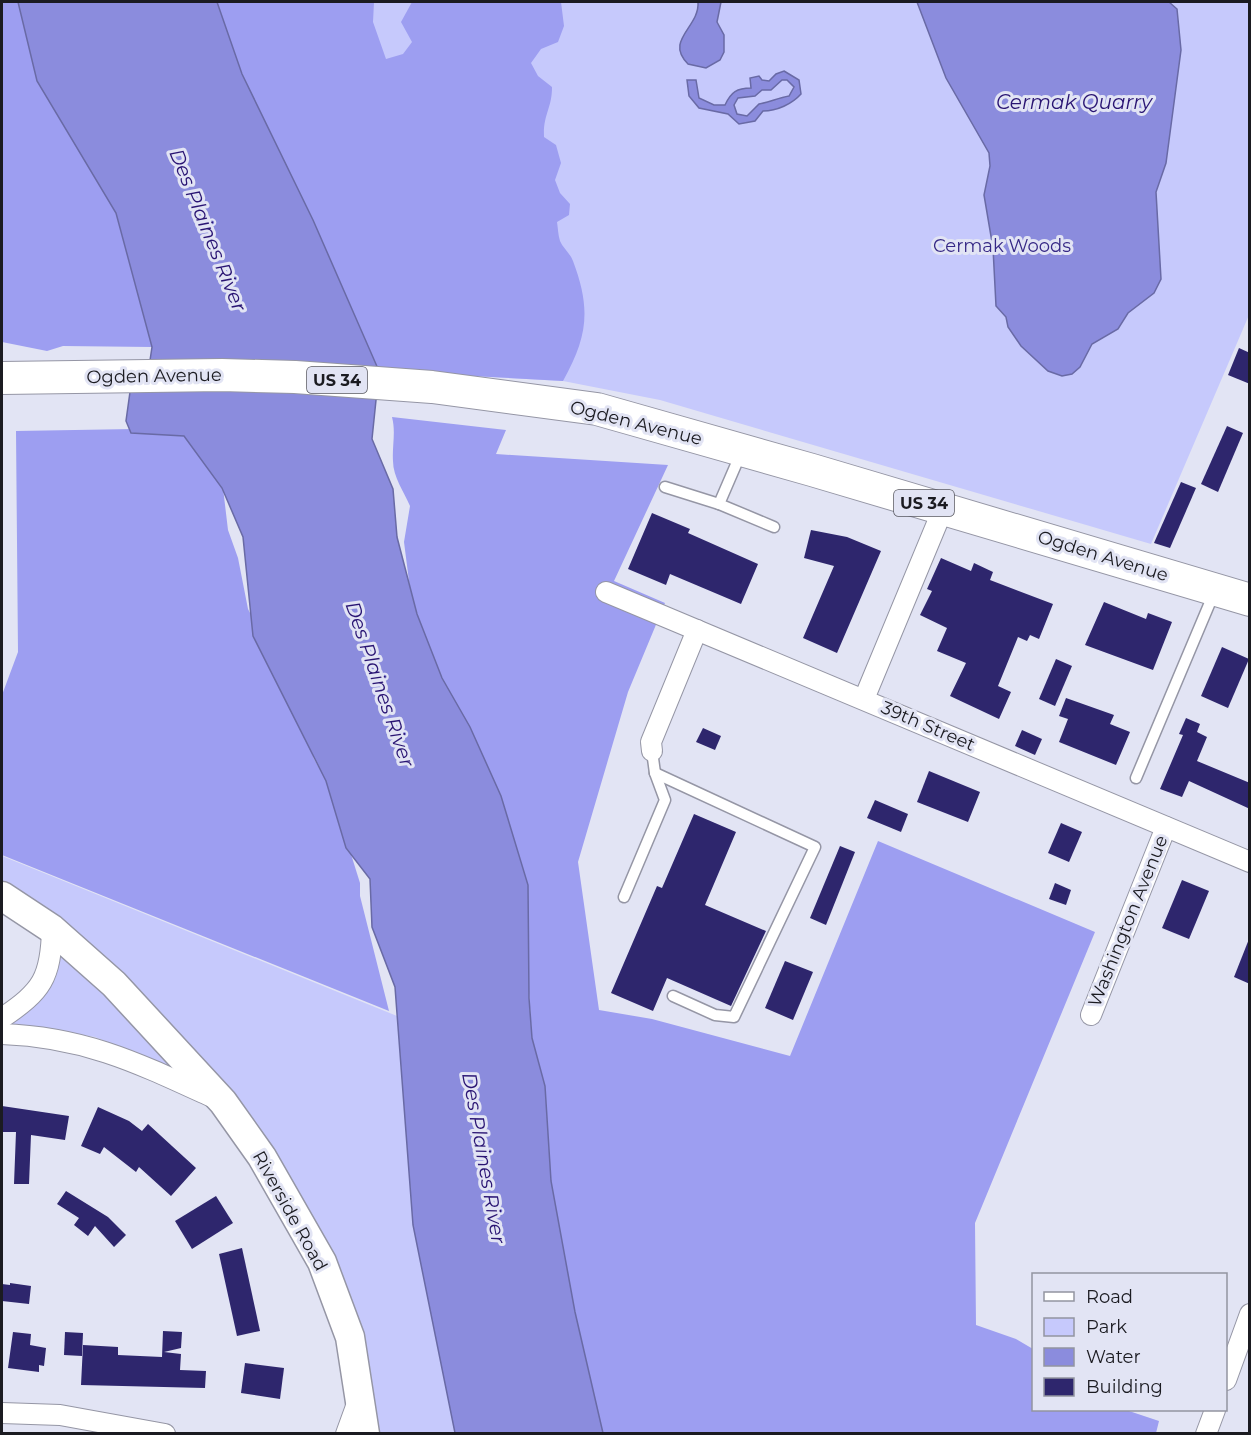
<svg xmlns="http://www.w3.org/2000/svg" width="1251" height="1435" viewBox="0 0 1251 1435" font-family="Montserrat,sans-serif">
	<style>
		.green { fill: #c6c9fc }
		.forest { fill: #9d9ef1 }
		.water { fill: #8b8cdd; stroke: #696aa5; stroke-width: 1.5; fill-rule: evenodd }
		.building { fill: #2e266d }
		.lines { fill: none; stroke-linecap: round; stroke-linejoin: round }
		.lane-casing { stroke: #9596a5; stroke-width: 13 }
		.street-casing { stroke: #9596a5; stroke-width: 22 }
		.secondary-casing { stroke: #9596a5; stroke-width: 31 }
		.primary-casing { stroke: #9596a5; stroke-width: 34 }
		.lane { stroke: #fff; stroke-width: 10 }
		.street { stroke: #fff; stroke-width: 20 }
		.secondary { stroke: #fff; stroke-width: 28 }
		.primary { stroke: #fff; stroke-width: 32 }
		.labels { text-anchor: middle; stroke-width: 6; stroke-linejoin: round; paint-order: stroke }
		.shield { fill: #e2e4f4; stroke: #575760; stroke-width: 1.5 }
		.shield-label { font-size: 16px; font-weight: bold; fill: #1b1b21 }
		.park-label { font-size: 18px; fill: #362886; stroke: #e2e4f4 }
		.street-label { font-size: 18px; fill: #1b1b21; stroke: #e2e4f4 }
		.water-label { font-size: 20px; font-style: italic; fill: #291473; stroke: #e2e4f4 }
	</style>
	<rect width="100%" height="100%" fill="#e2e4f4"/>
	<g class="green">
		<polygon points="217,2 1249,2 1249,315 1151,544 660,400 563,381 379,371 242,74"/>
		<path d="M2,856L397,1016L413,1225L455,1433H354L372,1390L225,1090L95,1037L61,1031L9,1026C54,985 59,992 63,927L2,886Z"/>
	</g>
	<g class="forest">
		<polygon points="2,2 18,2 37,81 116,213 152,347 63,346 47,351 2,342"/>
		<path d="M217,2H374L373,22L386,59L403,54L412,42L401,22L412,2H561L564,26L558,42L541,49L531,63L538,76L552,87C552,109 543,114 544,137L556,145L561,163L555,180L560,193L570,204L569,215L557,222C558,228 558,235 560,241C563,248 570,253 573,261C591,309 588,336 563,381L379,371L313,220L242,74Z"/>
		<path d="M392,417L506,430L496,454L668,465L614,581L665,603L628,692L578,862L599,1010L652,1019L790,1056L878,841L1095,932L975,1223L976,1325L1016,1339L1033,1349L1034,1410H1126L1159,1421L1156,1433H603L575,1312L551,1181L545,1086L532,1038L527,961L444,710L410,589L404,542L410,506C404,492 393,477 393,461C392,446 396,432 392,417Z"/>
		<polygon points="193,428 223,488 228,530 238,558 248,609 255,623 266,662 305,732 314,759 330,787 360,883 360,896 389,1011 2,855 2,695 18,652 16,431"/>
	</g>
	<g class="water">
		<polygon points="18,2 217,2 242,74 313,220 379,371 372,439 393,489 397,537 417,614 442,678 470,727 501,796 528,885 529,998 532,1038 545,1086 551,1181 575,1312 603,1433 455,1433 413,1225 395,987 372,927 370,879 346,848 326,781 253,636 243,537 222,488 184,436 131,433 126,421 130,392 149,367 152,347 116,213 37,81"/>
		<path d="M698,2H721L717,22L724,35V52L720,60L706,68L688,64C664,40 700,27 698,2Z"/>
		<polygon points="917,2 1169,2 1177,9 1181,50 1166,163 1156,192 1161,279 1154,293 1128,313 1118,329 1092,344 1080,367 1072,374 1062,376 1048,371 1021,346 1008,327 1006,317 996,306 993,248 984,195 990,166 989,153 946,78"/>
		<path d="M784,71L799,80L801,94C792,104 777,111 763,111L755,121L739,124L728,114L699,108L689,96L687,80H696L699,98L714,105H725C731,92 737,88 751,88L750,78L759,76L762,80L769,81L776,74ZM782,80H787L794,87L789,96C778,98 770,102 759,104L747,116L737,114L734,105L738,98L755,96L762,90H771Z"/>
	</g>
	<g class="building">
		<polygon points="1239,348 1250,353 1250,384 1228,375"/>
		<polygon points="1227,426 1243,433 1218,492 1201,484"/>
		<polygon points="1181,482 1196,488 1170,548 1154,543"/>
		<polygon points="652,513 690,529 688,533 758,564 741,604 670,574 666,585 628,569"/>
		<polygon points="811,530 847,537 881,551 837,653 803,638 834,566 804,558"/>
		<polygon points="941,558 971,571 974,563 993,572 990,580 1053,604 1039,639 1030,635 1027,641 1018,637 998,686 1011,692 999,719 950,696 966,663 937,651 947,628 920,615 932,591 927,589"/>
		<polygon points="1104,602 1146,619 1148,613 1172,622 1153,670 1085,645"/>
		<polygon points="1222,647 1249,659 1228,708 1201,696"/>
		<polygon points="1056,659 1072,666 1055,706 1039,699"/>
		<polygon points="1066,698 1114,715 1110,724 1130,732 1116,765 1059,742 1068,719 1059,716"/>
		<polygon points="1186,718 1200,724 1197,732 1207,737 1197,761 1250,783 1250,809 1189,781 1182,797 1160,789 1183,735 1179,734"/>
		<polygon points="703,728 721,736 715,750 696,742"/>
		<polygon points="1022,730 1042,739 1035,755 1015,746"/>
		<polygon points="929,771 980,792 968,822 917,802"/>
		<polygon points="875,800 908,814 901,832 867,818"/>
		<polygon points="694,814 736,832 705,905 766,931 731,1006 667,978 653,1011 611,993 657,886 662,888"/>
		<polygon points="1061,823 1082,832 1069,862 1048,853"/>
		<polygon points="840,846 855,852 826,925 810,918"/>
		<polygon points="1182,880 1209,891 1189,939 1162,928"/>
		<polygon points="1055,883 1071,890 1066,905 1049,899"/>
		<polygon points="1249,939 1250,939 1250,984 1234,977"/>
		<polygon points="785,961 813,972 793,1020 765,1008"/>
		<polygon points="2,1106 69,1116 65,1140 31,1135 29,1184 14,1184 16,1132 2,1132"/>
		<polygon points="98,1107 129,1121 142,1131 148,1124 196,1168 171,1196 139,1167 136,1172 104,1147 100,1154 81,1146"/>
		<polygon points="66,1191 108,1217 126,1235 114,1247 95,1226 88,1236 74,1225 79,1218 57,1204"/>
		<polygon points="216,1196 233,1223 192,1249 175,1221"/>
		<polygon points="242,1248 260,1331 237,1336 219,1254"/>
		<polygon points="10,1283 31,1286 29,1304 2,1301 2,1284 10,1285"/>
		<polygon points="163,1331 182,1332 181,1348 164,1352 181,1354 180,1370 206,1371 205,1388 81,1385 83,1345 118,1347 118,1355 162,1357"/>
		<polygon points="13,1332 31,1334 30,1345 46,1348 44,1366 39,1365 39,1372 8,1368"/>
		<polygon points="65,1332 83,1333 82,1356 64,1355"/>
		<polygon points="245,1363 284,1368 280,1399 241,1393"/>
	</g>
	<g class="lines">
		<defs>
			<g id="lane">
				<polyline points="741,453 719,504 774,527"/>
				<polyline points="665,487 719,504"/>
				<polyline points="655,773 815,847 734,1017 715,1015 673,996"/>
				<polyline points="1136,778 1214,593"/>
				<polyline points="624,897 665,800 655,773 652,751"/>
			</g>
			<g id="street">
				<polyline points="606,592 1250,862"/>
				<polyline points="864,699 943,509"/>
				<polyline points="652,751 651,742 697,630"/>
				<polyline points="1091,1015 1166,827"/>
				<path d="M2,1018C42,991 51,978 52,929"/>
				<path d="M2,1034C85,1037 138,1063 212,1097"/>
				<polyline points="1226,1380 1250,1314"/>
				<polyline points="2,1413 60,1415 165,1434"/>
				<polyline points="346,1434 358,1401"/>
				<polyline points="1206,1434 1215,1410"/>
			</g>
			<polyline id="secondary" points="2,896 52,929 114,984 223,1102 262,1157 322,1262 350,1337 365,1434"/>
			<polyline id="primary" points="2,378 222,375 295,377 432,387 597,409 812,470 1250,600"/>
		</defs>
		<use href="#lane" class="lane-casing"/>
		<use href="#street" class="street-casing"/>
		<use href="#secondary" class="secondary-casing"/>
		<use href="#primary" class="primary-casing"/>
		<use href="#lane" class="lane"/>
		<use href="#street" class="street"/>
		<use href="#secondary" class="secondary"/>
		<use href="#primary" class="primary"/>
	</g>
	<g class="labels">
		<g class="shield">
			<rect x="307" y="367" width="60" height="26" rx="4.5"/>
			<rect x="894" y="490" width="60" height="26" rx="4.5"/>
		</g>
		<g class="shield-label">
			<text x="337" y="386">US 34</text>
			<text x="924" y="509">US 34</text>
		</g>
		<g class="park-label">
			<text x="1002" y="252">Cermak Woods</text>
		</g>
		<g class="street-label">
			<text transform="translate(154 376) rotate(-1)" y="6">Ogden Avenue</text>
			<text transform="translate(636 423) rotate(14)" y="6">Ogden Avenue</text>
			<text transform="translate(1103 556) rotate(17)" y="6">Ogden Avenue</text>
			<text transform="translate(928 726) rotate(23)" y="6">39th Street</text>
			<text transform="translate(1128 921) rotate(-68)" y="6">Washington Avenue</text>
			<text transform="translate(290 1211) rotate(61)" y="6">Riverside Road</text>
		</g>
		<g class="water-label">
			<text x="1074" y="109">Cermak Quarry</text>
			<text transform="translate(208 230) rotate(68)" y="7">Des Plaines River</text>
			<text transform="translate(380 684) rotate(71)" y="7">Des Plaines River</text>
			<text transform="translate(484 1158) rotate(80)" y="7">Des Plaines River</text>
		</g>
	</g>
	<rect width="1251" height="1435" fill="none" stroke="#1b1b21" stroke-width="6"/>
	<rect x="1032" y="1273" width="195" height="138" fill="#e2e4f4" stroke="#9294a0" stroke-width="1.5"/>
	<rect x="1044" y="1292" width="30" height="9" fill="#ffffff" stroke="#9294a0" stroke-width="1.5"/>
	<text x="1086" y="1303" font-size="18" fill="#1b1b21">Road</text>
	<rect x="1044" y="1318" width="30" height="18" fill="#c6c9fc" stroke="#9294a0" stroke-width="1.5"/>
	<text x="1086" y="1333" font-size="18" fill="#1b1b21">Park</text>
	<rect x="1044" y="1348" width="30" height="18" fill="#8b8cdd" stroke="#9294a0" stroke-width="1.5"/>
	<text x="1086" y="1363" font-size="18" fill="#1b1b21">Water</text>
	<rect x="1044" y="1378" width="30" height="18" fill="#2e266d" stroke="#9294a0" stroke-width="1.5"/>
	<text x="1086" y="1393" font-size="18" fill="#1b1b21">Building</text>
</svg>
